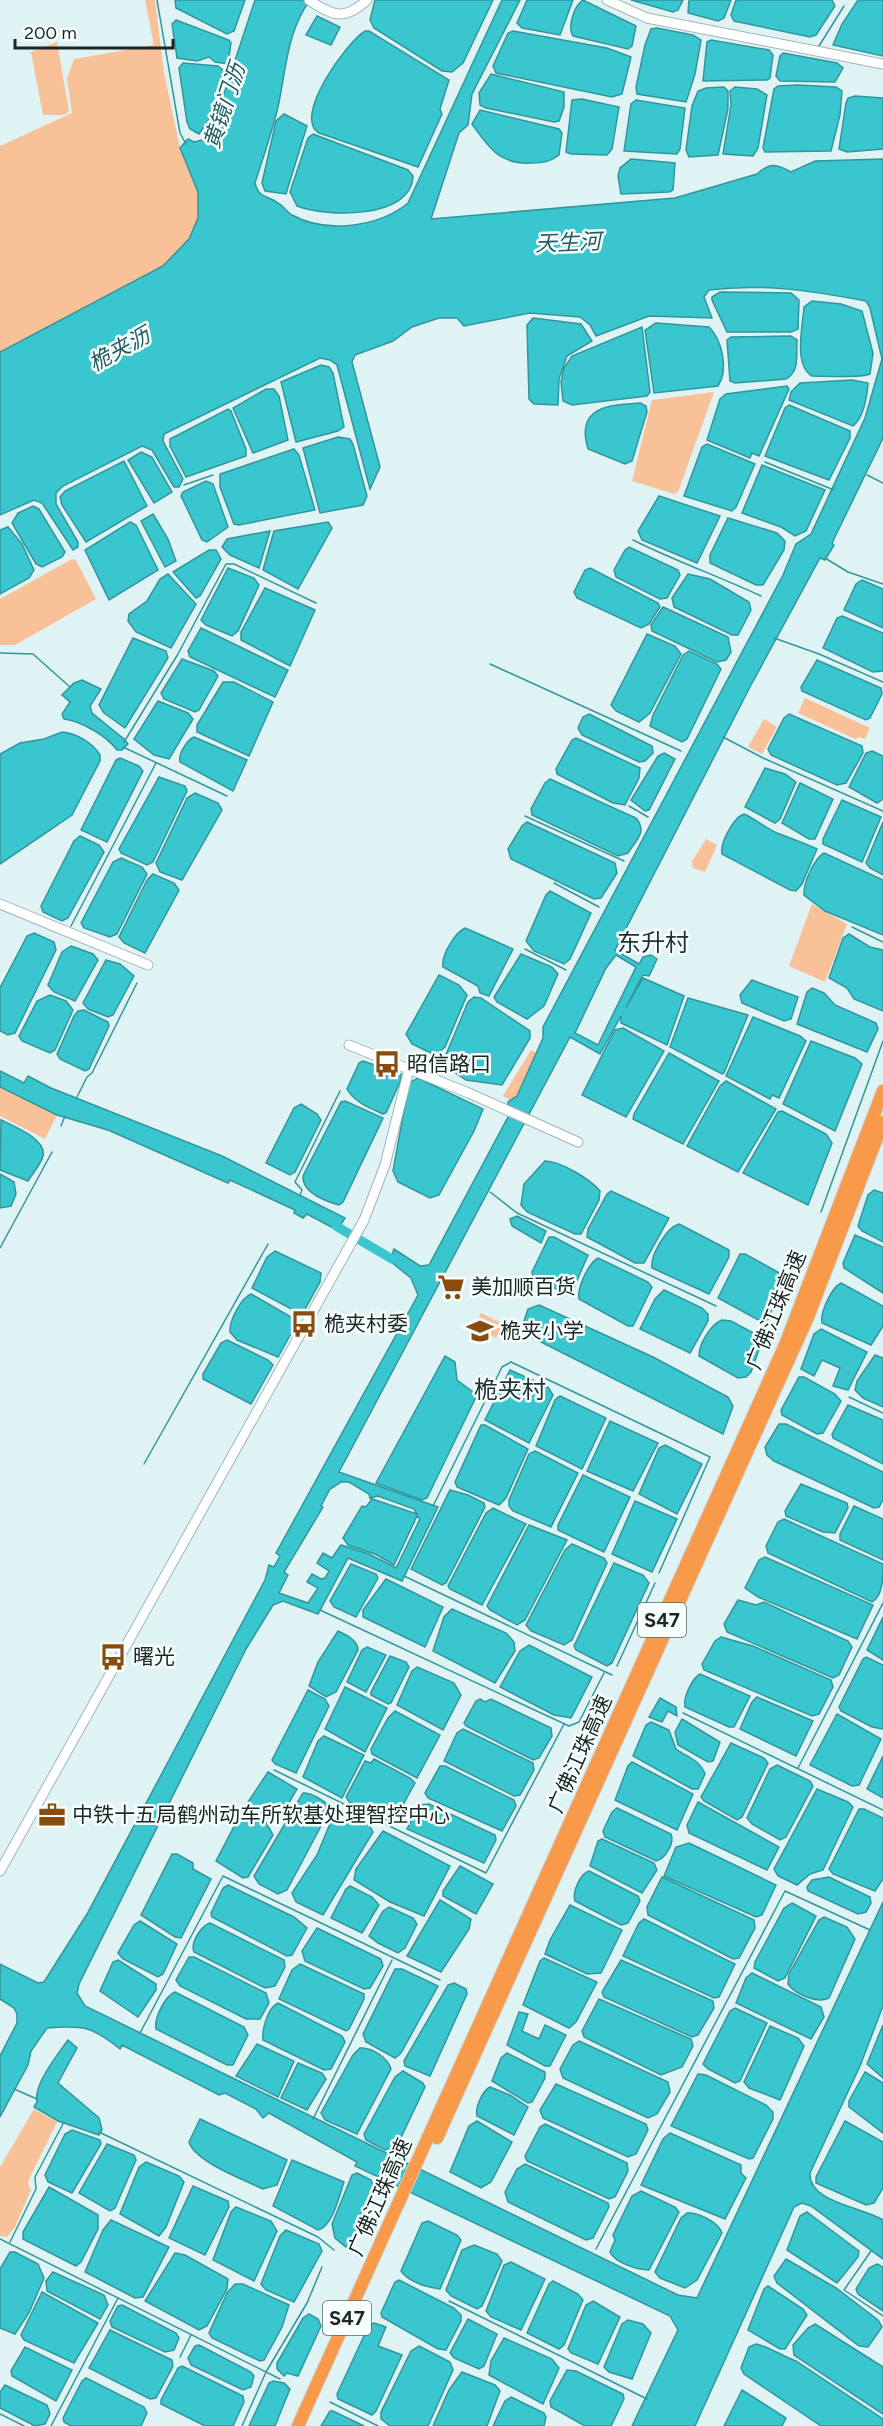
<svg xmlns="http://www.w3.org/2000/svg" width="883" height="2426" viewBox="0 0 883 2426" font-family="Figtree,'Noto Sans SC',sans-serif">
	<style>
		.green { fill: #f8c197 }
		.water { fill: #3ac6cf; stroke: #31969c; stroke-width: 1.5; fill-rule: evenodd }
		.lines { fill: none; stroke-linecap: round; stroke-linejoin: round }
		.stream { stroke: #31969c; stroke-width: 1.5 }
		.river { stroke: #3ac6cf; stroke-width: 9 }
		.secondary-casing { stroke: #a2b5b6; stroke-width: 11 }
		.highway-casing { stroke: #cdcfcf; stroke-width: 14 }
		.secondary { stroke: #fff; stroke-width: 9 }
		.highway { stroke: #f89a49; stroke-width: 12 }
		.labels { text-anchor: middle; stroke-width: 5; stroke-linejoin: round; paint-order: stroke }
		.shield { fill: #f6fefe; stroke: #5e6666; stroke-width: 1.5 }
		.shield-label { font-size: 20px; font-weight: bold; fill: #1d2525 }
		.poi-label { font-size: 21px; fill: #1d2525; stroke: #f6fefe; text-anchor: start }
		.street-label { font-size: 21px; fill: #1d2525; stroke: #f6fefe }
		.water-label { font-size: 22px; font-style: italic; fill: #265d61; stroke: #f6fefe }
		.quarter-label { font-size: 24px; fill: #233334; stroke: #f6fefe }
	</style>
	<rect width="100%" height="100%" fill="#dff3f5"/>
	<g class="green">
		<polygon points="145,0 155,0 164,73 180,148 198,192 198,218 189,239 163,266 0,352 0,146 72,113 67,79 74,59 154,45"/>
		<polygon points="57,42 69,111 65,115 43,115 31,52"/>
		<polygon points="714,392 678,492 674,494 632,481 652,400"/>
		<polygon points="72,559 76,560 96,599 15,645 0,645 0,599"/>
		<polygon points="805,698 870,728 865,739 859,737 855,739 798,713"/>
		<polygon points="764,719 777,727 762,754 748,747"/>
		<polygon points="706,839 717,845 705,872 693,868 692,861"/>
		<polygon points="812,904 847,924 825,982 789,966"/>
		<polygon points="531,1050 537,1053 517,1097 512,1101 503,1096"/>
		<polygon points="0,1087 57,1115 45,1139 0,1116"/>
		<polygon points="481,1313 503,1324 496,1338 474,1327"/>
		<polygon points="34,2109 57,2122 30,2177 28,2184 31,2190 15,2227 7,2237 0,2236 0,2167"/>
	</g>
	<g class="water">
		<polygon points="175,0 245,0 234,31 227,34 176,8"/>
		<path d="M255,0H310C287,31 286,70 278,107C272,132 263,158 255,183C259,199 267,195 278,203C283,206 287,212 292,215C326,234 379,227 408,203L502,0H520L472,94L468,125L459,133L431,219L675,198L757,174C770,162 777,164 791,172L815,161L883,159V438L832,543L834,545L825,560L820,558L751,685L615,950L639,964L643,957L651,955L657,959L649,976L643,975L626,1007L643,978L684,996L667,1045L621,1023V1016L600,1054L570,1037L339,1472L438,1507L402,1581L348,1558L318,1614L283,1601L273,1605L246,1649L79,1984L77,1993L85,2006L678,2295L697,2298L883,1902V2006L860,2066L810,2173C808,2202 862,2207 883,2220V2259L811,2206L802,2203L794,2207L695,2426H632L678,2330L670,2316L355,2166L357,2162L269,2113L263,2118L256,2109L225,2093L219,2095L122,2045L120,2049C92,2026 82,2025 47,2028L31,2051L28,2065L0,2117V2056L17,2023V2014L14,2008L0,1999V1964L38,1983L44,1982L87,1914L265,1580L269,1565L274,1567L280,1556L276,1553L418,1295L411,1278L390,1261L394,1249L420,1266L429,1265L509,1115L508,1102L517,1096L543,1038V1027L783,575L796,544L811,534L865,418L882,359L870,308L866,301C813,291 762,283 709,290L704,297L712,318L649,316L596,336L590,325L580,317L530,313L464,326L457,318H439L412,327L393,341L355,355L352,362L380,467L370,489L337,365L330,360L320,358L164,434L163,441L183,479L179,487H174L152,450L142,446L63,486L56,493V504L78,542V547L73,550L42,503L34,500L0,515V352L163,266L189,239L198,218V192L180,148L188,139L194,142L206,139L213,127ZM616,955L636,967L598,1045L575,1033L606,968ZM341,1482H349L369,1494L370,1498L378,1496L414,1509L417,1514L372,1499L366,1507L362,1506L343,1538L348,1545L375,1554L394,1565L417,1516L420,1519L396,1568L369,1554L341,1545L332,1558L323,1553L317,1563L329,1571L325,1578L321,1579L312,1574L307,1582L318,1588L308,1603L279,1593L288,1575L284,1572L323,1507L321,1506L330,1489Z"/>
		<polygon points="375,0 493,0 463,63 452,72 442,71 374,28 370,20"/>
		<polygon points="527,0 573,0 560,35 522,28 517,23"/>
		<path d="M583,0L636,26L632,46L628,49L573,36C567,27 574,6 583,0Z"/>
		<polygon points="631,0 683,0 678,10 673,12"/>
		<polygon points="689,0 731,0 724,18 718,21 688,13"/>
		<polygon points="736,0 832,0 835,6 816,35 810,37 734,21 731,15"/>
		<polygon points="858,0 883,0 883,56 833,45 842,24"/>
		<polygon points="317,16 340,27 331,45 306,35"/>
		<polygon points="176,20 229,40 231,43 228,64 215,62 209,57 197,61 177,58 172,24"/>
		<polygon points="657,28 693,35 701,40 695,74 686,102 637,94 636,87 645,45 651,29"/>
		<path d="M365,31H369L449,80L440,109L442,114L418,167L319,133C292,117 347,42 365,31Z"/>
		<polygon points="513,31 607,48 631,57 622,94 612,97 496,73 493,66 508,33"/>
		<polygon points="711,40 769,50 773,55 770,78 767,80 703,81 707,42"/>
		<polygon points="783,53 837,63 843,68 835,82 780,81 776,76 780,56"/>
		<polygon points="183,63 218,66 224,71 208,121 199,134 190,129 187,122 179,68"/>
		<polygon points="491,74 564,92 564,107 559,121 554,122 486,108 480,105 479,93"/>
		<polygon points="798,85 836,87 842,91 840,115 831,151 765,152 763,148 774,89 778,86"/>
		<polygon points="735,87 757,89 767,95 758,148 753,156 723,154 731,105 730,91"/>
		<polygon points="706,88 724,87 728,91 728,109 718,155 689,157 686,150 692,106 698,91"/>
		<polygon points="855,96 883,98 883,149 847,152 839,149 846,103 848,98"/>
		<polygon points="582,99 619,107 612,149 607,155 571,154 566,152 572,100"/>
		<polygon points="636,100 685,108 680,149 677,154 624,151 631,104"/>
		<path d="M480,110L559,129L562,133L559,155C550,162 542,163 532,163C500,165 489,148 472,124Z"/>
		<polygon points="284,114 307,126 286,194 265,191 262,183 276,121"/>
		<path d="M313,134L408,170L413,176C411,220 326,217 297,206L290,192L308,138Z"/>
		<polygon points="631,159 675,163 673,190 669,192 621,194 618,176 620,168"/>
		<polygon points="720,292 791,293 799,300 798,329 791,332 727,332 712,300 712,297"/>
		<path d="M812,301L841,304L862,311L873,353L870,374C863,378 824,376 812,376C793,365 803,325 804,307Z"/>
		<polygon points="533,318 581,324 592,341 567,356 559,379 558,405 534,404 529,399 527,325"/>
		<path d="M656,323L709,327C722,340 729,370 718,386L654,393L645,330Z"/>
		<polygon points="642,327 650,392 647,396 572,405 563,401 561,382 564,368 572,356"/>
		<path d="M791,336L797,340C796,354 800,372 786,379L735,383L730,381L727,340L731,337Z"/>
		<polygon points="321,365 329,367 333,373 344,427 338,431 296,442 281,382"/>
		<path d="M852,380L868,383C867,396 864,417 853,426L789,400L791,392L800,383Z"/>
		<polygon points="787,386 789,389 759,456 752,453 750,458 707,440 720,399 726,394"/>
		<polygon points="266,389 274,389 279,396 288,440 253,453 233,408"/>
		<path d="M640,403L646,406L647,412L632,461L625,464L588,449C575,406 610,405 640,403Z"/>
		<polygon points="789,405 850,431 850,438 829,480 765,456 785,408"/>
		<polygon points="228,409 231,411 246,449 246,456 186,477 170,446 170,439"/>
		<polygon points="338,437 350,439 353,444 367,496 363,505 320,513 303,448"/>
		<polygon points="707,444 755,464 736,507 732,511 684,496 702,447"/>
		<polygon points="294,449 299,455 315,510 239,525 234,524 220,487 220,474"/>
		<polygon points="141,452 152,457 172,492 154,503 128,460"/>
		<polygon points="124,461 147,506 86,542 62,505 60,497 65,491"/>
		<polygon points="762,465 825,490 806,531 795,536 781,527 742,513"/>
		<polygon points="206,481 213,484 228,527 207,542 202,540 181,496 183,492"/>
		<polygon points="659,496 720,516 697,563 642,540 638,531"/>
		<polygon points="33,506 39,509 65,552 62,557 42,567 36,564 12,523 18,513"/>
		<polygon points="153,514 168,539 176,561 165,567 141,521"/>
		<polygon points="728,518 777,533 785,541 784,550 763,585 756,585 710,563 710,555"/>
		<polygon points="130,522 136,525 158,570 109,600 85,550"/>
		<polygon points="328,522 332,528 298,589 263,570 274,531"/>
		<polygon points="8,527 22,544 34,570 29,578 0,594 0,530"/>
		<polygon points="270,531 259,568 230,555 222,547 227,539"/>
		<polygon points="629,547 678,570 680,575 667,598 660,599 616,577 614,570 625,550"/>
		<polygon points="209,550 216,550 221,559 200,596 196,598 173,572"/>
		<polygon points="228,568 254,578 259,585 238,631 232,636 206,625 201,620"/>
		<polygon points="590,568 658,603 660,607 649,624 641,628 577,598 574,592 585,570"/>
		<polygon points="168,574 196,604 171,648 136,632 128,621 129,614 147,601 160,579"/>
		<polygon points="688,574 710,579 749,602 751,610 738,635 732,635 674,607 672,598"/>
		<polygon points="862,580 883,589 883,628 844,610 856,584"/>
		<polygon points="265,588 315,610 290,666 241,640 241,632"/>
		<polygon points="663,607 728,637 731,652 726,660 717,662 652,631 651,625"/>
		<polygon points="842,616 883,633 883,671 873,672 823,648 837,618"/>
		<polygon points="201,628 288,670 275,697 190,657 188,651"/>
		<polygon points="647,634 675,646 681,654 650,713 639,722 616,711 611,705"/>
		<polygon points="133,638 166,651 168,658 125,728 104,713 99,705"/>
		<polygon points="689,651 717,664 721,669 687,739 682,742 650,726 653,715 683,655"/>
		<polygon points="182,659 214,671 218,676 199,710 195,712 164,699 161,693"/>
		<polygon points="817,660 881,688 882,694 870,718 866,720 802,691 801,687"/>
		<path d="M82,680L101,689L90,706L92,713L124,739L128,744L122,750H117C107,736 81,721 64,719L62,714L70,702L62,695L74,683Z"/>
		<polygon points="223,682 234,682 273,702 249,756 197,732 197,725"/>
		<polygon points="158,701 188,713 193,719 169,759 154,755 134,739"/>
		<polygon points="589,714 652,746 653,753 645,761 639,762 582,735 578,728 583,717"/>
		<polygon points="789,714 862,746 863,753 846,783 837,785 771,755 768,749 784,718"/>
		<path d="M62,732C76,733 93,743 100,755V761L72,815L0,864V754L20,743L44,739Z"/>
		<path d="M194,737L247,760L233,791L180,762C178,754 187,740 194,737Z"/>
		<polygon points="576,738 640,768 639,778 625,805 613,803 557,774 556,769 572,740"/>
		<polygon points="872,751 883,756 883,799 877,803 849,787 866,753"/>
		<polygon points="664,753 675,759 649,810 645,811 631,800 658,756"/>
		<polygon points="120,758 139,766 143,771 107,842 81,830 116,760"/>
		<polygon points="765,768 785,774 796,782 780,819 775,823 745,807"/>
		<polygon points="159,777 185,786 187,791 153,862 147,865 121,853 119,849"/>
		<path d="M550,779L636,818C648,832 636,840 628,853L618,856L532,815L531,809L545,783Z"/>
		<polygon points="800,783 833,799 815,839 809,839 782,823"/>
		<polygon points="195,793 218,803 222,810 182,880 160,872 156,863 187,798"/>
		<polygon points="842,800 881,817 862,862 823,844 823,839"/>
		<path d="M744,814C755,819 768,829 777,833C790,838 804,843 817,849L802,884L796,891L790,890L722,854C720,843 733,818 744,814Z"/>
		<polygon points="527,822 615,863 617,873 601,898 594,899 511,859 508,849 522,826"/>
		<polygon points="883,822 883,875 870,868 866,863"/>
		<polygon points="80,836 99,845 104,852 68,918 62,921 43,912 41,906 74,841"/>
		<path d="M824,853L883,880V935L825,911L804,895C803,883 814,859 824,853Z"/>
		<polygon points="121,858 142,867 147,874 117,934 110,937 84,928 81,923 113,862"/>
		<polygon points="153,874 174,883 179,890 145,953 124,943 119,937 147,880"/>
		<polygon points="550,891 591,913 570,959 564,964 534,951 526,941 546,895"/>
		<path d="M465,928L513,949L489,996L480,993L478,986L443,967C441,955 455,933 465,928Z"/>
		<polygon points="34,933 54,942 56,950 15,1033 8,1035 0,1031 0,988 27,936"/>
		<polygon points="849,934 870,947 883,950 883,1011 854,999 847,988 829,978 843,938"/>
		<polygon points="71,946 93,954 98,960 75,1001 54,992 48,985 62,952"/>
		<polygon points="521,954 552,967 558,974 544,1006 527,1019 497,1002 494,997"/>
		<polygon points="106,960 120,964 134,976 113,1015 108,1017 88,1009 83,1003"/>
		<polygon points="439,975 459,985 467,995 445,1047 435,1055 412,1044 406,1034"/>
		<polygon points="752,980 798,997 791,1019 784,1021 742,1003 740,995"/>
		<polygon points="812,988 824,993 835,1005 876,1023 878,1029 867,1052 797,1024 807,992"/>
		<polygon points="50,995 66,1001 73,1010 55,1050 50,1053 22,1041 19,1036 37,1001"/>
		<polygon points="474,997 481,998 530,1031 530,1038 502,1085 466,1080 442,1064 468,1002"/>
		<polygon points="688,998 748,1015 724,1073 722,1074 670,1047"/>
		<polygon points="84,1010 108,1022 109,1026 89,1069 85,1071 60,1059 57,1054 74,1016 78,1011"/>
		<polygon points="753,1017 800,1036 806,1041 779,1098 772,1095 770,1099 726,1076"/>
		<polygon points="623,1028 664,1051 626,1117 582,1095 615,1030"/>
		<polygon points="811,1041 855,1058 862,1064 835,1131 783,1104"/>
		<polygon points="669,1053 719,1081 683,1144 633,1119 634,1114"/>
		<path d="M363,1061L401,1074V1080L386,1113L383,1114C370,1108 354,1102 347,1089L359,1063Z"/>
		<polygon points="0,1071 24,1083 28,1076 51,1088 222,1156 345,1218 337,1230 307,1214 303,1218 294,1213 295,1210 230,1180 228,1183 108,1130 57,1115 0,1087"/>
		<polygon points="418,1078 483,1109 474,1131 439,1195 430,1198 398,1182 393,1171 409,1083"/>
		<polygon points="726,1081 776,1109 738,1172 687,1146 720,1086"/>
		<path d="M345,1101L383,1118L343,1202L339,1205C325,1201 302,1193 303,1176L341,1102Z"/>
		<polygon points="301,1104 317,1114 321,1120 295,1172 290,1175 266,1163 294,1108"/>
		<polygon points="782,1111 826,1134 832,1143 808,1205 743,1173 778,1112"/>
		<path d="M1,1120C13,1126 47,1139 43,1156C41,1164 33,1173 28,1181L0,1170Z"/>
		<path d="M545,1161C560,1161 590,1179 600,1191L599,1200L581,1234H575L527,1212L521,1205L524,1184Z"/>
		<polygon points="0,1174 14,1182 16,1194 11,1206 0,1208"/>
		<polygon points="874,1190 883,1193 883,1242 862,1231 858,1226 868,1195"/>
		<polygon points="611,1191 669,1218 644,1263 635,1263 587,1237 588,1229 607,1194"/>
		<polygon points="517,1216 546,1231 541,1243 512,1226 510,1219"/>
		<path d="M679,1224L729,1250V1257L709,1294L652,1268C650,1256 666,1228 679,1224Z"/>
		<polygon points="855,1235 883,1247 883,1293 844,1268 843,1263"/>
		<polygon points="549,1237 554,1237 588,1255 572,1292 568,1295 533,1277 532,1272"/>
		<polygon points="275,1251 321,1273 320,1282 304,1311 297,1312 252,1288 267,1257"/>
		<polygon points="740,1254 745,1254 785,1276 767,1322 762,1322 718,1298"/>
		<path d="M598,1258L648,1282L652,1287L633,1326H628L579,1299C577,1288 588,1264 598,1258Z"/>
		<path d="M841,1283L883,1306V1326L871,1345L822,1323C820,1313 831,1288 841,1283Z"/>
		<polygon points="664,1290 702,1308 708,1314 708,1321 690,1353 640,1329 655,1299"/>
		<path d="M251,1294L298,1321L278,1357L237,1340L230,1332C229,1321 241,1298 251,1294Z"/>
		<polygon points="539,1305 653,1357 728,1397 733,1406 723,1434 527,1335 523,1324 528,1309"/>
		<path d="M722,1320L731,1321L763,1338L751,1372L746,1377L738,1378L699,1356C699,1344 710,1325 722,1320Z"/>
		<polygon points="821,1329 867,1352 848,1390 833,1386 840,1368 822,1360 814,1376 801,1369 814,1334"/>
		<polygon points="227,1340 268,1360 273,1365 251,1404 203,1379 203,1374 221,1343"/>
		<polygon points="875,1355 883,1358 883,1407 863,1398 855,1390 857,1381"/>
		<polygon points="445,1356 455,1362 457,1380 477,1395 427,1498 422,1500 376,1483"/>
		<polygon points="510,1370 548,1387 553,1395 529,1443 485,1420"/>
		<polygon points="799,1377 804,1377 835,1394 841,1401 823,1433 817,1434 782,1415 781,1410"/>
		<polygon points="560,1396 606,1418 582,1469 536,1446 555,1400"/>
		<polygon points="848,1405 883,1420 883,1464 833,1438 832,1434"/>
		<polygon points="610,1421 658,1443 633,1491 587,1471"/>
		<polygon points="779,1424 786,1424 883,1472 883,1500 879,1507 874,1508 774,1461 767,1455 765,1447"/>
		<polygon points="481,1425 485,1425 528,1449 506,1498 499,1505 457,1487 455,1482"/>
		<polygon points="665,1445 702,1464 677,1514 639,1494 659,1448"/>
		<polygon points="535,1451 578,1473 551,1527 513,1511 509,1506 509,1500 529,1454"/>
		<polygon points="583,1475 630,1497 604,1552 558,1530 558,1525"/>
		<polygon points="801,1484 847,1503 848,1508 835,1533 823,1532 786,1516 785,1511"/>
		<polygon points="450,1490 468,1495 484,1503 485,1507 446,1583 442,1585 411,1569"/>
		<polygon points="635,1501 677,1519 652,1572 612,1554"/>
		<polygon points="854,1506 883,1519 883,1560 840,1540 840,1534"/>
		<polygon points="493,1508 526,1524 482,1605 450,1589 448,1586 486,1513"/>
		<path d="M784,1519L883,1564C883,1577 883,1596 872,1602L768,1553L766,1546L778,1522Z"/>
		<polygon points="529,1525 567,1540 525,1620 517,1625 490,1610 487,1606"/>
		<polygon points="572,1544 604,1558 607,1563 572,1640 564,1645 531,1631 526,1625 565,1550"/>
		<polygon points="765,1557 873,1605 857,1639 758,1597 745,1588 759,1560"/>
		<polygon points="614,1563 643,1575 649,1583 612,1663 607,1666 576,1650 574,1646"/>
		<polygon points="351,1564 376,1574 378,1578 356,1617 334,1607 330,1601"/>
		<polygon points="386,1579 443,1607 425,1647 363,1617 363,1610"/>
		<polygon points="738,1600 756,1605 764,1602 848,1641 852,1647 839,1675 833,1678 727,1632 724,1624"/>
		<polygon points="452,1609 506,1633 514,1642 515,1651 495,1683 433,1651 444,1617"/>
		<polygon points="883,1617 883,1660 867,1650"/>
		<path d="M338,1631C346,1635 358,1640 358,1650L336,1692L326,1697L309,1686L318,1662Z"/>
		<polygon points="721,1637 753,1646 831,1680 833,1687 819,1714 812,1716 704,1670 702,1664 715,1641"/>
		<polygon points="529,1645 592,1677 571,1718 554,1715 500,1687 520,1651"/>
		<polygon points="367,1647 386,1655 366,1692 347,1682 362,1650"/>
		<polygon points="390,1656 406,1662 409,1667 391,1703 388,1704 371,1695 371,1692"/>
		<polygon points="866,1657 883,1665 883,1729 872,1727 841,1711 839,1707 863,1659"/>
		<polygon points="417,1667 454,1683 461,1695 443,1730 397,1705 412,1671"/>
		<path d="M700,1674L750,1696L734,1727H729L685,1707C683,1697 692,1679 700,1674Z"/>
		<polygon points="345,1687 387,1708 365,1752 325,1729"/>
		<polygon points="308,1690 325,1699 329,1706 296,1773 275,1764 272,1760"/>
		<polygon points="757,1697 813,1721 796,1756 740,1729 752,1702"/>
		<polygon points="660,1698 676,1707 677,1716 668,1711 662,1722 649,1717"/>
		<polygon points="480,1699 485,1702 491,1699 551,1728 552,1736 539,1758 533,1760 466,1726 464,1723 476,1701"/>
		<polygon points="395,1711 440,1735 417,1778 372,1754 371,1749 388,1718"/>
		<polygon points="837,1714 881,1739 859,1785 852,1786 810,1765"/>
		<polygon points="682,1719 720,1742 713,1761 708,1762 678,1745 675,1732"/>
		<path d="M651,1722L669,1730L676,1749C687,1757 700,1760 705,1774L698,1789H692L633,1756L646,1725Z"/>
		<polygon points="463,1729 533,1763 534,1770 520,1795 514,1796 444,1761 457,1733"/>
		<polygon points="324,1736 364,1755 342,1798 303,1777 318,1741"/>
		<polygon points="731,1743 764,1758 768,1763 742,1817 737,1820 704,1801 701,1797"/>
		<polygon points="883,1756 883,1798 867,1789"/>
		<polygon points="374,1759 410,1778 415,1783 393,1823 350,1803 346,1797 365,1761 371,1763"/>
		<polygon points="632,1762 693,1794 677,1830 615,1800 628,1766"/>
		<polygon points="777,1765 810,1781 813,1786 786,1837 780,1840 752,1824 747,1818 770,1769"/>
		<polygon points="440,1766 445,1766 514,1800 516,1806 502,1831 428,1798 425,1793"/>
		<polygon points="268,1772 297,1789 277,1823 246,1805"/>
		<polygon points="817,1789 848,1802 853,1807 823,1870 810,1874 797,1885 778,1876 774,1869"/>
		<path d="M303,1793C312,1793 323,1800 329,1806V1811L287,1890L278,1894L259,1884L254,1876Z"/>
		<polygon points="698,1802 779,1847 767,1870 689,1833 687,1825"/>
		<polygon points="429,1804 495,1835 496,1840 484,1863 407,1829 419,1805"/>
		<path d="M617,1808L671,1834C675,1843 665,1859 656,1861L605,1837L603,1831L612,1812Z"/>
		<polygon points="859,1809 864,1809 883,1818 883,1879 875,1891 833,1874 829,1869"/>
		<polygon points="245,1811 266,1822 273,1835 248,1877 243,1878 216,1861 239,1817"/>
		<polygon points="341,1811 369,1825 373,1832 323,1915 296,1902 292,1893 317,1855 334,1814"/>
		<polygon points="383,1831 450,1866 424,1916 390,1902 354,1880 356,1869"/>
		<polygon points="602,1839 654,1863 657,1870 642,1893 590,1866 598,1841"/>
		<polygon points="689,1843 776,1885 762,1915 756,1917 664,1876 676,1847"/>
		<polygon points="172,1854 177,1854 193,1863 193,1869 211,1879 181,1938 175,1937 141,1915"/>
		<polygon points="460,1866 493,1884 476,1914 443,1896 443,1891"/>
		<path d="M589,1871L638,1896L640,1901L628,1923L621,1925L575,1901C572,1892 580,1874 589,1871Z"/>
		<polygon points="662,1877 754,1920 755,1928 739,1958 733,1959 648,1915 647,1907"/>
		<polygon points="829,1877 870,1897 871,1903 866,1912 858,1914 808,1891 807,1887 812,1880"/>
		<polygon points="228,1885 294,1917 307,1928 292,1955 287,1956 212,1917 211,1913 223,1888"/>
		<polygon points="350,1886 372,1897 379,1905 362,1933 331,1918 346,1889"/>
		<polygon points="440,1900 471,1919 469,1929 441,1972 407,1956"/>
		<polygon points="792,1903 816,1916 785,1978 778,1981 754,1968 755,1962 784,1908"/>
		<polygon points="570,1905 622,1930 601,1973 587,1974 545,1954 550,1940"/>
		<polygon points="389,1907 413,1918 417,1924 405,1948 398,1953 378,1943 369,1936 383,1911"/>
		<path d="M824,1917L847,1927L855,1939L829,1998C817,2004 795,1994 788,1984L789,1974L819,1920Z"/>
		<polygon points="644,1919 735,1964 719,1997 714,1998 623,1956 639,1923"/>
		<polygon points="140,1921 177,1944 163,1974 158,1977 123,1959 118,1953 134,1925"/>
		<path d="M210,1923L284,1960L285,1967L275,1986L265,1988L194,1952C190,1943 201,1926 210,1923Z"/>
		<polygon points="317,1928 381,1959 383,1966 370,1988 364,1989 305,1961 302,1951"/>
		<polygon points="189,1957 194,1957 266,1993 269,2003 260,2019 246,2019 180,1986 176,1980"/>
		<polygon points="544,1958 597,1982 576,2022 569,2028 523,2005 540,1961"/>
		<polygon points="118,1960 156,1984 156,1990 138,2017 100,1991 113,1962"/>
		<polygon points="621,1960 713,2001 714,2008 698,2035 692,2037 604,1997 602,1992"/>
		<polygon points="300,1964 364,1994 364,1999 349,2029 346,2031 279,1999 292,1970"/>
		<polygon points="395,1969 402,1969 438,1986 401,2053 395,2058 366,2042 363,2034"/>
		<polygon points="752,1973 821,2007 824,2017 811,2039 736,2003 746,1978"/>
		<polygon points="454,1983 466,1989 467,1994 430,2076 405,2066 404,2061 448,1985"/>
		<path d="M175,1992L244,2027L248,2035L233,2065H227L156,2029C154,2018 165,1996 175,1992Z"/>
		<polygon points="599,1999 691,2039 693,2046 682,2067 661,2075 584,2037 582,2031"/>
		<path d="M278,2003L342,2036L345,2042L331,2069L324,2070L263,2040C262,2029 267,2009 278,2003Z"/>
		<polygon points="735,2008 767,2023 740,2081 735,2083 708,2069 703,2064 730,2011"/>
		<polygon points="519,2012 528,2014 522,2031 539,2039 545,2025 566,2035 550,2066 545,2066 507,2045"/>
		<polygon points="883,2025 883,2078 867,2064"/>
		<polygon points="770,2026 798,2038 804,2046 780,2100 749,2088 744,2082"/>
		<path d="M68,2040L77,2048L58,2083L99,2118L102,2130L99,2135L58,2121L34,2107L37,2102C33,2085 58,2054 68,2040Z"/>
		<polygon points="579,2041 668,2082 670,2092 657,2114 648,2118 563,2078 560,2069 573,2045"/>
		<polygon points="257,2044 294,2061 278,2097 236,2076"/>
		<path d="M360,2048C372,2047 388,2058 391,2069L357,2134L325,2120L321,2113L353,2055Z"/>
		<polygon points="507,2053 545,2072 545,2078 532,2102 528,2103 492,2081 501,2058"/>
		<polygon points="298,2063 322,2073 326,2079 307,2110 281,2098"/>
		<polygon points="403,2071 423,2083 425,2087 397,2146 385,2150 366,2140 364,2134 395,2077"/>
		<polygon points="865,2072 883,2083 883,2133 849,2107 849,2101"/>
		<polygon points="698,2074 706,2075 766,2105 773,2112 773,2119 753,2158 749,2159 671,2126"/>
		<polygon points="556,2084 646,2124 648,2130 636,2154 628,2157 543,2118 540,2110"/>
		<path d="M490,2087L510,2095L528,2107L514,2135L477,2116C475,2108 482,2091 490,2087Z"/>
		<path d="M200,2119L287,2160L277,2185L263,2189C245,2180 195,2162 189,2142Z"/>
		<polygon points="477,2121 512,2142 491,2182 481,2188 450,2172 469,2126"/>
		<polygon points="845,2121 883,2142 883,2188 874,2203 866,2205 816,2183 816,2177"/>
		<polygon points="545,2124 627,2163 628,2171 615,2197 609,2199 527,2161 525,2156 540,2127"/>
		<polygon points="72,2130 100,2140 101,2144 72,2193 48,2182 45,2175 65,2134"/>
		<polygon points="670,2133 741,2165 741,2173 746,2178 725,2219 641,2185 663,2139"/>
		<polygon points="107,2144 134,2155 136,2160 115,2208 110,2211 79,2193"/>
		<path d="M292,2160L344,2182C339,2196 333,2226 318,2230L273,2206Z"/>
		<polygon points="146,2162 179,2176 184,2182 166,2227 159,2236 120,2214 139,2167"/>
		<polygon points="525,2164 608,2203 609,2207 593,2238 586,2240 508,2202 505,2192 517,2169"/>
		<polygon points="357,2173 371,2180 374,2187 356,2227 356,2237 352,2247 347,2248 335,2238 332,2224 352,2175"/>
		<polygon points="193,2186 228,2201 229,2207 205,2255 169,2238"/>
		<polygon points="49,2187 98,2215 98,2229 81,2262 76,2266 23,2239 23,2232"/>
		<path d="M641,2191L675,2207L679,2212L649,2270C638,2270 615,2263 610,2252L615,2240L613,2235L632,2196Z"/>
		<polygon points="236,2207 271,2221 277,2231 254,2281 213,2260 231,2212"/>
		<polygon points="807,2212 859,2251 858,2257 837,2283 787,2250 800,2216"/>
		<path d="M687,2213C698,2212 718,2222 722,2233L697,2280L685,2288L660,2278L655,2272L681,2218Z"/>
		<polygon points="111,2220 169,2247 143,2297 135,2298 85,2272 103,2230"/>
		<path d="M428,2221L457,2235L461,2240L440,2289C427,2287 409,2282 401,2271L422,2223Z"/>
		<polygon points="286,2230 319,2244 322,2251 294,2302 266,2290 261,2284 280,2236"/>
		<polygon points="474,2245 497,2254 502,2261 482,2306 477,2309 451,2296 446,2290 462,2250"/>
		<polygon points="10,2252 15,2252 38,2264 44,2278 29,2313 15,2334 0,2328 0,2269"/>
		<polygon points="175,2253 185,2255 228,2279 227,2289 207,2326 199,2330 145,2301"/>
		<polygon points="786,2259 836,2288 878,2320 882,2327 868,2347 859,2346 777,2283 774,2276"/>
		<polygon points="511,2262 545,2279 521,2330 491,2317 486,2311 504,2265"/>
		<polygon points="877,2264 883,2267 883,2311 858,2294 856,2289 869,2268"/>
		<polygon points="53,2272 104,2295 108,2305 100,2319 47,2291 46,2281"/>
		<polygon points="399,2280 454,2308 461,2315 461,2321 446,2350 438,2349 382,2317 381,2313 395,2282"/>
		<polygon points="553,2281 578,2294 583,2300 564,2345 559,2349 527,2333 549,2284"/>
		<polygon points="235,2284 243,2284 289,2305 282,2327 264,2360 260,2361 212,2338 209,2333 227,2293"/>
		<polygon points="768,2286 803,2309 807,2315 785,2349 780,2349 748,2330 764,2289"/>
		<polygon points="42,2292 98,2323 74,2363 24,2340 21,2335"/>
		<polygon points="593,2301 620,2317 598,2364 571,2353 568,2349 586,2305"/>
		<polygon points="122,2305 176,2333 179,2338 174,2350 165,2352 112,2327 110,2321 118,2306"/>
		<polygon points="309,2314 318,2319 321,2326 298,2376 287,2373 284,2376 277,2369 277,2363 303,2318"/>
		<polygon points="468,2319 497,2334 484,2366 479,2369 454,2358 450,2353"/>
		<polygon points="628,2320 643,2324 651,2333 632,2379 609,2372 604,2367 622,2324"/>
		<polygon points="374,2323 386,2327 378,2346 402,2355 376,2411 372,2415 338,2399 337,2394 369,2325"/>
		<polygon points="815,2324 883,2367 883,2414 794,2355 793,2345 808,2328"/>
		<polygon points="110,2330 172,2360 173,2366 156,2398 150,2399 89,2368"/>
		<polygon points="504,2338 552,2359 559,2368 543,2404 489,2375 491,2361"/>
		<path d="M756,2344C771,2347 781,2356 796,2361L883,2419V2426H821L744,2374L741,2368L749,2347Z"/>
		<polygon points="199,2345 251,2372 254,2376 251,2387 243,2390 191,2365 188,2358 195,2346"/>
		<polygon points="419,2346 450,2362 453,2370 428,2426 390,2426 381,2419 381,2412 411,2351"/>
		<polygon points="25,2347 72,2370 56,2401 12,2376 11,2371"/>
		<polygon points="182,2366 243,2396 244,2402 233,2426 205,2426 161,2404 161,2400 178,2368"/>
		<polygon points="567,2370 576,2371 623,2394 624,2399 611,2426 585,2426 551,2407 550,2401"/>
		<polygon points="462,2372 495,2385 500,2391 487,2426 433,2426 449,2390"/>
		<polygon points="86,2378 144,2407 147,2413 141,2426 71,2426 64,2422 63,2418 82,2381"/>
		<polygon points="273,2381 284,2383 290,2389 275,2426 249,2426 269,2383"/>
		<polygon points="5,2385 47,2405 50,2414 45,2424 35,2426 0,2408 0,2392"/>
		<polygon points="742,2390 786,2418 782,2426 724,2426"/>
		<polygon points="511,2397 544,2413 546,2417 544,2426 493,2426 505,2401"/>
		<polygon points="330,2411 333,2411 364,2426 321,2426"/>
	</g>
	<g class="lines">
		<g class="stream">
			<polyline points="157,0 180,133 186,144"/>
			<polyline points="819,46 844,6"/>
			<polyline points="765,462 834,490"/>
			<polyline points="867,475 883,483"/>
			<polyline points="184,485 213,475"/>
			<path d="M633,540C675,561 718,576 761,596"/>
			<polyline points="825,558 848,572 883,584"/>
			<polyline points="774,638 819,654 883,682"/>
			<polyline points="0,653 33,654 70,687"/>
			<polyline points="490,664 681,751"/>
			<polyline points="723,737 763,758 883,811"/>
			<polyline points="124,742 178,654 226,564 234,564 316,603"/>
			<polyline points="123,747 227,796"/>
			<polyline points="629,806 648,817"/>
			<polyline points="525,816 624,861"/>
			<polyline points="554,883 599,907"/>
			<polyline points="71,926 156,763"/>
			<polyline points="852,927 883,942"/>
			<polyline points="525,949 566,970"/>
			<polyline points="77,1097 87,1077 92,1073 137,983"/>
			<polyline points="61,1126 65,1116"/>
			<polyline points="490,1192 517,1213 716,1306"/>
			<polyline points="300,1195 302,1190 295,1182 340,1091"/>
			<polyline points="821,1212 883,1041"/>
			<polyline points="0,1248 52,1152"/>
			<polyline points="849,1397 883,1413"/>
			<polyline points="144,1464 268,1244"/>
			<polyline points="433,1506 502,1367 511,1362 710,1457 659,1573"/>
			<polyline points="404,1576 612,1675"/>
			<polyline points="320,1610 569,1726 579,1722 604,1673"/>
			<polyline points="617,1666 655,1583"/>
			<polyline points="683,1713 883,1810"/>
			<polyline points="798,1768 883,1603"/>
			<polyline points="274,1770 486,1873 564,1724"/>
			<polyline points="140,2033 223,1876 440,1980"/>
			<polyline points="14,2089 37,2099"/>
			<polyline points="313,2119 392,1960"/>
			<polyline points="99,2132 318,2237 334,2250"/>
			<polyline points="0,2239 280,2379"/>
			<polyline points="10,2242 36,2189 35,2177 64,2122"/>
			<polyline points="596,2249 785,1891 870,1930"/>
			<polyline points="871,2251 844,2290 883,2316"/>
			<polyline points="449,2301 647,2399"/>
			<polyline points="180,2357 191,2335"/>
			<polyline points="330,2402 378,2426"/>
			<polyline points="0,2414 24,2426"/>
			<polyline points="51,2426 118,2298"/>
			<polyline points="242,2426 266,2372 307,2303 322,2267"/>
		</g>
		<polyline class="river" points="336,1226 392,1259"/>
		<defs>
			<g id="secondary">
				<path d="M309,0C332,16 345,21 367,0"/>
				<polyline points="607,0 647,18 883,64"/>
				<polyline points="0,904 148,965"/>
				<polyline points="349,1045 471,1094 578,1142"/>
				<polyline points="0,1871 364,1220 385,1165 409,1069"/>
			</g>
			<g id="highway">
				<polyline points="437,2138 808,1317 883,1122"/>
				<polyline points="298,2426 785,1345 883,1091"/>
			</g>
		</defs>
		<use href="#secondary" class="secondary-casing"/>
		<use href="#highway" class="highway-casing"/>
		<use href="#secondary" class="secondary"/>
		<use href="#highway" class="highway"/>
	</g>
	<defs>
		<symbol id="bus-bare" viewBox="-9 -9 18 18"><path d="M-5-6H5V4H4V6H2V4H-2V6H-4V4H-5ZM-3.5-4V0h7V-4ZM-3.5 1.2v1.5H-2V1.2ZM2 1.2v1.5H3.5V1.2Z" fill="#894c0d" stroke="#f6fefe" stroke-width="2.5" paint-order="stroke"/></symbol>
		<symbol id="supermarket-bare" viewBox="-9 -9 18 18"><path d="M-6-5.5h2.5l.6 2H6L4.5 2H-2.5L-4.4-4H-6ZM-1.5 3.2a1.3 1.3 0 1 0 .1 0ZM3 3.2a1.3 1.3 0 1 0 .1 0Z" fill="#894c0d" stroke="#f6fefe" stroke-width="2.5" paint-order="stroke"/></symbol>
		<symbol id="school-bare" viewBox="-9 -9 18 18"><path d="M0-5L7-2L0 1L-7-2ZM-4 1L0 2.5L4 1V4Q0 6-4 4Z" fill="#894c0d" stroke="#f6fefe" stroke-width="2.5" paint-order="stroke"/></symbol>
		<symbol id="office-bare" viewBox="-9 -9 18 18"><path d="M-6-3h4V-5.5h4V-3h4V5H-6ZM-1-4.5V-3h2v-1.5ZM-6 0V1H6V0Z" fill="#894c0d" stroke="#f6fefe" stroke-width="2.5" paint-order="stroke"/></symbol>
	</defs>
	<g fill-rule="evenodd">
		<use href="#bus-bare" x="368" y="1045" width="38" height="38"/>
		<use href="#supermarket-bare" x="432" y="1268" width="38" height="38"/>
		<use href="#bus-bare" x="285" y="1305" width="38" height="38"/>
		<use href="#school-bare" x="461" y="1312" width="38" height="38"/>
		<use href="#bus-bare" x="94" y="1638" width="38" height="38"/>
		<use href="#office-bare" x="33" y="1796" width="38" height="38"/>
	</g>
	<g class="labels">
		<g class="shield">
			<rect x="638" y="1603" width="48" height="34" rx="4.5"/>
			<rect x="323" y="2301" width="48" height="34" rx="4.5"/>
		</g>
		<g class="shield-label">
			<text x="662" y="1627">S47</text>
			<text x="347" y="2325">S47</text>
		</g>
		<g class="poi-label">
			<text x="407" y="1071">昭信路口</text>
			<text x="471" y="1294">美加顺百货</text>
			<text x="324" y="1331">桅夹村委</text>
			<text x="500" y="1338">桅夹小学</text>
			<text x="133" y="1664">曙光</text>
			<text x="72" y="1822">中铁十五局鹤州动车所软基处理智控中心</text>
		</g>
		<g class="street-label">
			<text transform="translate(776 1310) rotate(-68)" y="7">广佛江珠高速</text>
			<text transform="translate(580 1754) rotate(-66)" y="7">广佛江珠高速</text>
			<text transform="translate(380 2197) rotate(-66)" y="7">广佛江珠高速</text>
		</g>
		<g class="water-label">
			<text transform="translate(224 106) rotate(-72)" y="8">黄镜门沥</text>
			<text transform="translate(568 242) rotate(-2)" y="8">天生河</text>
			<text transform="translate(119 349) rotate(-29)" y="8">桅夹沥</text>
		</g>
		<g class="quarter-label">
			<text x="653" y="951">东升村</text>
			<text x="510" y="1398">桅夹村</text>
		</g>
	</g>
	<path d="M15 39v9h158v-9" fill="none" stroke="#1d2525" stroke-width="3"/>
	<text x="24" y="39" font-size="18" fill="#1d2525" stroke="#f6fefe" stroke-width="4.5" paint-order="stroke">200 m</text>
</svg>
